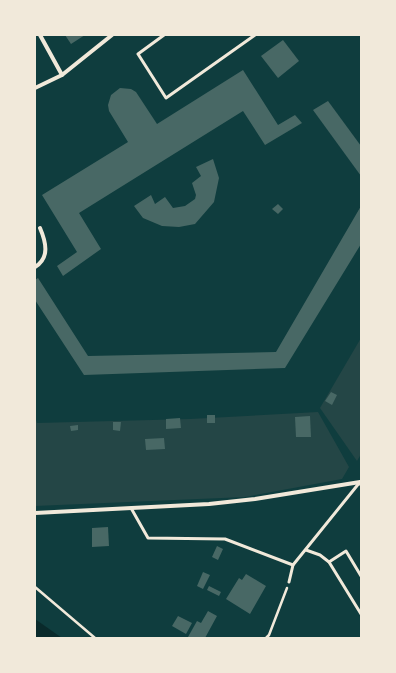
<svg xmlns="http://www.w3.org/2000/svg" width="396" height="673" viewBox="0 0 396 673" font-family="Roboto,sans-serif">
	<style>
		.green { fill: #244646 }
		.water { fill: #0a2a2b }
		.building { fill: #486865 }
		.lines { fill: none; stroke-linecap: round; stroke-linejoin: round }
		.path { stroke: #f1e9da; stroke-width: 2.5 }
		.service { stroke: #f1e9da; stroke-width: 3 }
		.minor { stroke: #f1e9da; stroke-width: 4 }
	</style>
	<rect width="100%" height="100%" fill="#0f3d3e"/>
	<g class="green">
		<polygon points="361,338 361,454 357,461 320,408"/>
		<polygon points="318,412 349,467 342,479 245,497 35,506 35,417 37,423 190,419"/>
	</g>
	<polygon class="water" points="35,619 62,638 35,638"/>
	<g class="building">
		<polygon points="65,35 85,35 71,44"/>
		<polygon points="283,40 299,61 278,78 261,56"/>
		<polygon points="243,70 278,125 295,115 302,123 265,145 243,111 79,213 101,249 63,276 57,266 77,252 42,195 128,142 109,111 108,105 111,95 120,88 131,89 136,92 157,124"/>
		<polygon points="328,101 361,146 361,176 313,110"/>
		<polygon points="213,159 219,178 214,202 195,224 179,227 162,226 143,218 134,206 151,195 155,204 165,197 173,208 185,206 195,199 196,195 192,183 201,176 196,167"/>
		<polygon points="278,204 283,209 278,214 272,209"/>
		<polygon points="361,206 361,244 285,368 84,375 35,300 35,280 38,278 88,356 276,352"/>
		<polygon points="331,392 337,395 332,405 325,401"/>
		<rect x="207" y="415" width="8" height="8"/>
		<polygon points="310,416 311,437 296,437 295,417"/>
		<polygon points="180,418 181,428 166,429 166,419"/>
		<polygon points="113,422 121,422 120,431 113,430"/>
		<polygon points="78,425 78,430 71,431 70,426"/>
		<polygon points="164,438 165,449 146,450 145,439"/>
		<polygon points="108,527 109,546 92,547 92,528"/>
		<polygon points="217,546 223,549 218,560 212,557"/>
		<polygon points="203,572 210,575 203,589 197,586"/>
		<polygon points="246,574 266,586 250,614 226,599 239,578 242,580"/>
		<polygon points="209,586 221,592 219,596 207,590"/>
		<polygon points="208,611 217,616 205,638 188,637 197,621 201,623"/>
		<polygon points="178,616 192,623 186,634 172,626"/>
	</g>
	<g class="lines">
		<g class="path">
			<polyline points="35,587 95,638"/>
			<polyline points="266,638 269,635 287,588"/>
		</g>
		<g class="service">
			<polyline points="164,35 138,54 166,98 255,35"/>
			<polyline points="131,508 148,538 225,539 293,565"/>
			<polyline points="306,550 320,555 329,562 361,614"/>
			<polyline points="329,562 346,551 361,576"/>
			<polyline points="289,582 293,565 360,482"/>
		</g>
		<g class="minor">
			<polyline points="40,35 62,75"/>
			<polyline points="35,88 62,75 112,35"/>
			<path d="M35,267C50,258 46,242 40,228"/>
			<polyline points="35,513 209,504 255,499 360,482 361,484"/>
		</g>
	</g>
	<rect width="396" height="673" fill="none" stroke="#f1e9da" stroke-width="72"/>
</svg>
